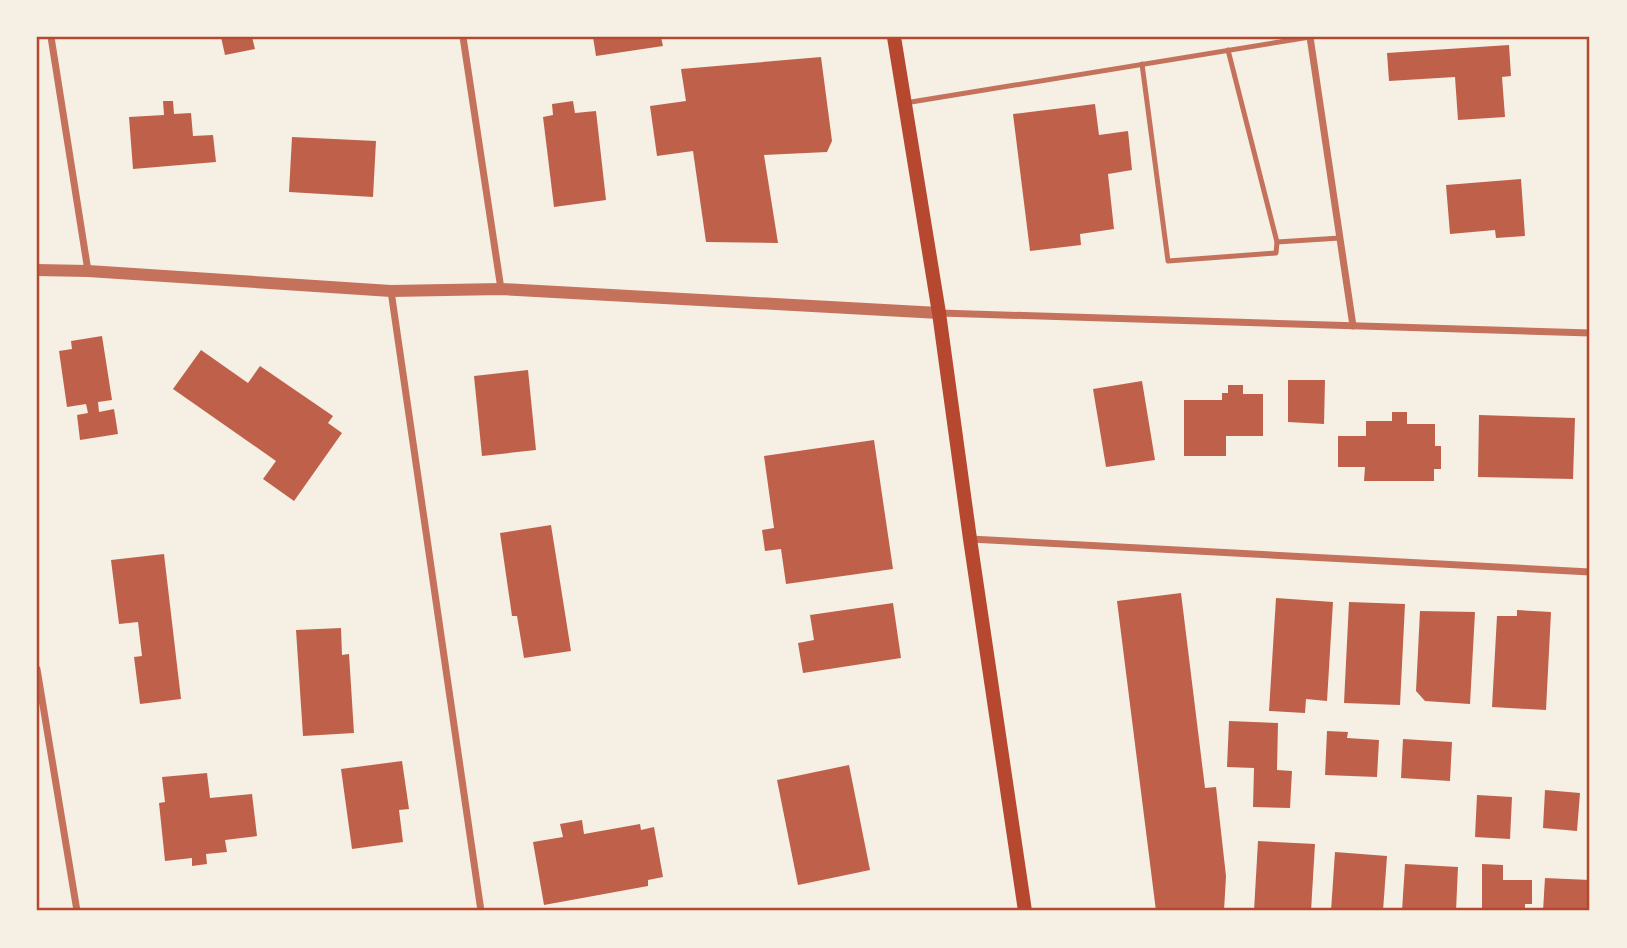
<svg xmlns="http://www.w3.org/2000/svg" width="1627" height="948" viewBox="0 0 1627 948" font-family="'PT Sans',sans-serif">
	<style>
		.building { fill: #bf614a }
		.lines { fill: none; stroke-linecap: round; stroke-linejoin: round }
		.service { stroke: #c5725c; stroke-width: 5 }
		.minor { stroke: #c5725c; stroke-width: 7 }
		.tertiary { stroke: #c5725c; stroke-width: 12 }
		.secondary { stroke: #b5482f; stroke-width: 14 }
		.neatline { fill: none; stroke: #b5482f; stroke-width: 2.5 }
	</style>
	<rect width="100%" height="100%" fill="#f6efe4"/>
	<g class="building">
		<polygon points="221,37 252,37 255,49 225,55"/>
		<polygon points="593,37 661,37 663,46 596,56"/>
		<polygon points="1509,45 1511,76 1502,77 1505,117 1458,120 1455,77 1389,81 1387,53"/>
		<polygon points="821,57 832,141 827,152 764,155 778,243 706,242 693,151 657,156 650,106 686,101 681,69"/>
		<polygon points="163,101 173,101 174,114 191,113 193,136 213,135 216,162 133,169 129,117 164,115"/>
		<polygon points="573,101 575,113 596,111 606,200 554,207 543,117 553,115 552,104"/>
		<polygon points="1095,104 1099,135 1128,131 1132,170 1108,174 1114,229 1080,234 1081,245 1030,251 1013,114"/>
		<polygon points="292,137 376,141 373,197 289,192"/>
		<polygon points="1521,179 1525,236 1496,238 1495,230 1450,234 1446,185"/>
		<polygon points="102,336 112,400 98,402 99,412 114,409 118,434 80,440 77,415 88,413 86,404 67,407 59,351 72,349 71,341"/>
		<polygon points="201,350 248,383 260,366 333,416 328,423 342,433 294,501 263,479 276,461 173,389"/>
		<polygon points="528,370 536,450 482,456 474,376"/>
		<polygon points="1288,380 1325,380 1324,424 1288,422"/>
		<polygon points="1142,381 1155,460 1106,467 1093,389"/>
		<polygon points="1228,385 1243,385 1243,394 1263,394 1263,436 1226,436 1226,456 1184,456 1184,400 1222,400 1222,393 1228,393"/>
		<polygon points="1392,412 1407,412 1407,424 1435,424 1435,446 1441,446 1441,469 1434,469 1434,481 1364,481 1365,467 1338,467 1338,436 1366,436 1366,421 1392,421"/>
		<polygon points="1479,415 1575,418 1573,479 1478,477"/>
		<polygon points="874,440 893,569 786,584 781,549 765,551 762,530 774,528 764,456"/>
		<polygon points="551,525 571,651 524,658 517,616 512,616 500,533"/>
		<polygon points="164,554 181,699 140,704 134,657 142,656 138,622 119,624 111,560"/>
		<polygon points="1181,593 1205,788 1216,787 1226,876 1224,911 1156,911 1117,601"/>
		<polygon points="1276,598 1333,602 1327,701 1306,699 1305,713 1269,711"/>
		<polygon points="1349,602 1405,604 1400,705 1344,703"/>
		<polygon points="893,603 901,658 803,673 798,643 814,640 810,615"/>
		<polygon points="1517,610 1551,612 1546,710 1492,707 1497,616 1517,616"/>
		<polygon points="1420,611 1475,612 1470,704 1425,701 1416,691"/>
		<polygon points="341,628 342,655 349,654 354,733 303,736 296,630"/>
		<polygon points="1229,721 1278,723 1277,770 1292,771 1290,808 1253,807 1254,768 1227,767"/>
		<polygon points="1327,731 1348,732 1347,738 1379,740 1377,777 1325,775"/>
		<polygon points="1403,739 1452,742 1450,781 1401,778"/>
		<polygon points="402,761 409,809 399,810 403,842 352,849 341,769"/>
		<polygon points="849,765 870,870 798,885 777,780"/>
		<polygon points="207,773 210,798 252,794 257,836 225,840 227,852 206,854 207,864 192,866 192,858 165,861 159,803 165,802 162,777"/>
		<polygon points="1545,790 1580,793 1577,831 1543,828"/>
		<polygon points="1477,795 1512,797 1510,839 1475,837"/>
		<polygon points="582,820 584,834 640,824 641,830 654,827 663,877 648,880 648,886 544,905 533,842 563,837 560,824"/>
		<polygon points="1258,841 1315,844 1311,911 1254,911"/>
		<polygon points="1335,852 1387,856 1383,911 1331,911"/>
		<polygon points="1405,864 1458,867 1456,911 1402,911"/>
		<polygon points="1482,864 1503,865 1503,880 1532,880 1532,904 1525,904 1525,911 1482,911"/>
		<polygon points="1545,878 1590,880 1590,911 1543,911"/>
	</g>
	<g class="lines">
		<g class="service">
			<polyline points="1228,50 1277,242 1340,238"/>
			<polyline points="1142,64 1168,261 1276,253 1277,242"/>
			<polyline points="905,103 1310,37"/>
		</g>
		<g class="minor">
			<polyline points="51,37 88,271"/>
			<polyline points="463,37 501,289"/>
			<polyline points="1310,37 1353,326"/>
			<polyline points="391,291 481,911"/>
			<polyline points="940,313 1590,333"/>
			<polyline points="970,539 1590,572"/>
			<polyline points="37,669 77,911"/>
		</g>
		<polyline class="tertiary" points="37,270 88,271 391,291 501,289 939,313"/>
		<polyline class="secondary" points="894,37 939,313 970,539 1025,911"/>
	</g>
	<rect width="1627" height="948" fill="none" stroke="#f6efe4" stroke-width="77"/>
	<rect x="38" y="38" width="1550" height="871" class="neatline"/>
</svg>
